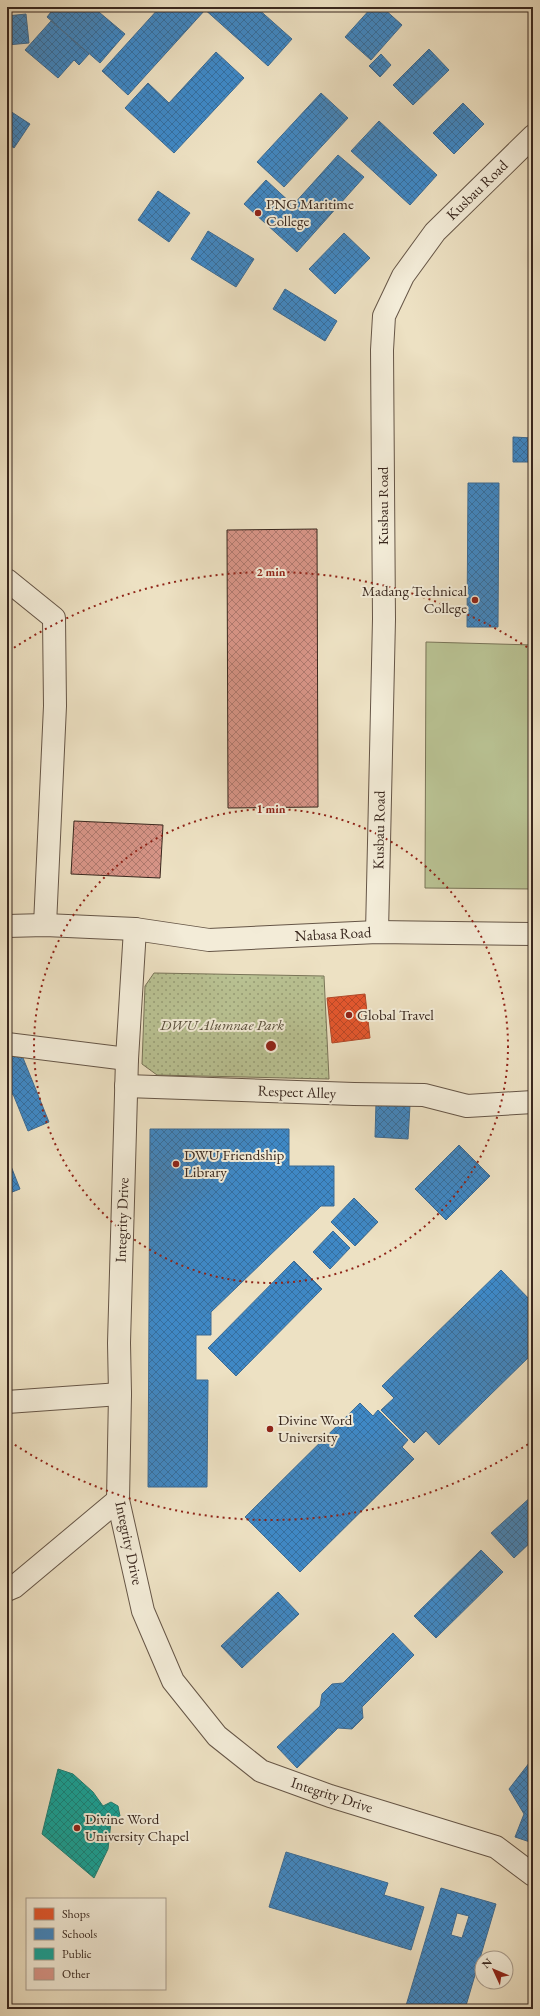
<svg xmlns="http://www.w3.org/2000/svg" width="540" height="2016" viewBox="0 0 540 2016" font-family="'EB Garamond',serif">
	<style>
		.grass { fill: url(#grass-dots); stroke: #797458 }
		.garden { fill: #b9c293; stroke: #797458 }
		.shops { fill: url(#shops-cross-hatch); stroke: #b14929 }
		.schools { fill: url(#schools-cross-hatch); stroke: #3d6b93; fill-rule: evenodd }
		.public { fill: url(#public-cross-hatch); stroke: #217e73 }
		.building { fill: url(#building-cross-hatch); stroke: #39271e }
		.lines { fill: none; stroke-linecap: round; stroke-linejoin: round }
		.minor-casing { stroke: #665647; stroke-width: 24 }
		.minor { stroke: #f3ecd8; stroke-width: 22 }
		.ring { fill: none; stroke: #8f2418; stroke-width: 2; stroke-dasharray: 2 4 }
		.poi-dot { fill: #8f2418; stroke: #f3ecd8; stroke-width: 1.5 }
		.labels { text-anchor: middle; stroke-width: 4; stroke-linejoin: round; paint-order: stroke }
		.street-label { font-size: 15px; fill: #39271e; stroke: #f3ecd8 }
		.poi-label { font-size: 15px; fill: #39271e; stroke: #f3ecd8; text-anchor: start }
		.park-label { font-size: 15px; font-style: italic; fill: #594e3b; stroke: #f3ecd8 }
		.centre { fill: #8f2418; stroke: #f3ecd8; stroke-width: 2 }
		.ring-label { font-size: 12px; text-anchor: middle; font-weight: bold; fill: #8f2418; stroke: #f3ecd8; stroke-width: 4; stroke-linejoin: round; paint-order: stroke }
	</style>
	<defs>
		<pattern id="grass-dots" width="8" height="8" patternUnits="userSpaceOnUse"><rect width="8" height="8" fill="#b9c293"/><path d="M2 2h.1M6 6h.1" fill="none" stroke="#979e77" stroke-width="1.8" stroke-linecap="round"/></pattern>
		<pattern id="shops-cross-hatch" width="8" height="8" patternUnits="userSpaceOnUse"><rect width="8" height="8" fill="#e4572e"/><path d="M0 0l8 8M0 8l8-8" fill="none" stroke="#ba4827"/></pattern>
		<pattern id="schools-cross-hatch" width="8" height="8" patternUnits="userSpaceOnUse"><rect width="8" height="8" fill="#3f88c5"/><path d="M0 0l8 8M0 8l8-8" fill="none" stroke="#366f9f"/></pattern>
		<pattern id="public-cross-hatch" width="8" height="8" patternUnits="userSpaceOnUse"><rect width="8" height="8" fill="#17a398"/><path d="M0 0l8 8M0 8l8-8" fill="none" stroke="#16857b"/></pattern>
		<pattern id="building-cross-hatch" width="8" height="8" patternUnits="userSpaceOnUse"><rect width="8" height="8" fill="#d89588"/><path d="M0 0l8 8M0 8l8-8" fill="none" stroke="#b07a6f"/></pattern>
	</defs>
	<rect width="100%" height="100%" fill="#ede1c3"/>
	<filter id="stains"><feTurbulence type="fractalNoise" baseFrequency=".005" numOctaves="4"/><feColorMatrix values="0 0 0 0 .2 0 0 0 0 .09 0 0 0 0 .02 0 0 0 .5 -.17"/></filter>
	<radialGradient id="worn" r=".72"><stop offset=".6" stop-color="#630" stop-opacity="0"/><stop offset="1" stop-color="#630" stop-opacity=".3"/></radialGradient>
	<polygon class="grass" points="154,973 324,976 329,1079 157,1075 142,1064 145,986"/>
	<polygon class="garden" points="426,642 533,645 533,889 425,888"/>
	<polygon class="shops" points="365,994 370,1038 332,1043 327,998"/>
	<g class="schools">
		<polygon points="55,7 93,7 125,34 100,63 47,17"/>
		<polygon points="160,7 201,7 205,10 128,95 102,71"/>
		<polygon points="202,7 256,7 292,39 268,66"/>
		<polygon points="372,7 382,7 402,25 371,60 345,37"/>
		<polygon points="527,7 533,7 533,13"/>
		<polygon points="26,14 29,43 7,45 7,16"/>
		<polygon points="51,21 89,54 79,65 74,60 58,78 25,50"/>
		<polygon points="429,49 449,70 413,105 393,85"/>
		<polygon points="216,52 244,78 174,153 125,108 148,83 169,103"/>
		<polygon points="381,54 391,65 380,77 369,66"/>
		<polygon points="321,93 348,118 284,187 257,162"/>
		<polygon points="463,103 484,124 454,154 433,133"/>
		<polygon points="7,109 30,124 14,148 7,143"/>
		<polygon points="379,121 437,175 410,205 351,151"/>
		<polygon points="338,155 364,177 297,252 244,204 266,180 293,205"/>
		<polygon points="158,191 190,213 169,242 138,220"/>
		<polygon points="208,231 254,259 236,287 191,259"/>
		<polygon points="344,233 370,258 335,294 309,269"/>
		<polygon points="285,289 337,321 325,341 273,309"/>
		<polygon points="513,437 533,438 533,462 513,462"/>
		<polygon points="468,483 499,483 498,627 467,627"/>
		<polygon points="19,1048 49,1122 28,1131 13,1094 7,1096 7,1052"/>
		<polygon points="376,1103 410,1105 408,1139 375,1137"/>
		<polygon points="150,1129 289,1129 289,1166 334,1166 334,1206 321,1206 211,1312 211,1335 196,1335 196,1380 208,1380 207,1487 148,1487"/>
		<polygon points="459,1145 490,1176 446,1220 415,1189"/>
		<polygon points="7,1156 20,1189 7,1194"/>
		<polygon points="354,1198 378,1222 355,1246 331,1222"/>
		<polygon points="333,1231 350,1248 330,1269 313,1252"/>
		<polygon points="294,1261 322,1289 236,1376 208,1348"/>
		<polygon points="501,1270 533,1303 533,1353 439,1445 426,1431 414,1443 381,1410 394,1398 382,1386"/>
		<polygon points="360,1403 373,1416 378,1410 408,1440 402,1447 414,1459 300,1572 245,1517"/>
		<polygon points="533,1495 533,1540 514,1558 491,1533"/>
		<polygon points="481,1550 503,1572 436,1638 414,1616"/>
		<polygon points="278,1592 299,1614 242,1668 221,1646"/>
		<polygon points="393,1633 414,1655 362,1707 363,1718 352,1729 338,1728 297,1768 277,1747 320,1706 322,1694 332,1684 343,1683"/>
		<polygon points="533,1758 533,1843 515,1837 524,1814 509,1789"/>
		<polygon points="286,1852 388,1883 384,1895 424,1907 411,1950 269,1907"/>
		<path d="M441,1888L496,1904L465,2009H405ZM457,1913L469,1916L462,1938L451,1935Z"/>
	</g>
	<polygon class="public" points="58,1769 73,1774 93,1792 103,1806 111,1802 118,1806 120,1816 111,1822 108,1849 94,1878 42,1834"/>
	<g class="building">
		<polygon points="317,529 318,807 228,808 227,530"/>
		<polygon points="74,821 163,825 160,878 71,874"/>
	</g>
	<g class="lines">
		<defs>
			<g id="minor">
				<polyline points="7,580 54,618 55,706 45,925"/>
				<polyline points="7,926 45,925 135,929 209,940 377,932 533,934"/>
				<polyline points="135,929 127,1059 119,1343 120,1394 118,1500 143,1611 173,1681 217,1736 261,1771 330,1796 496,1847 533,1875"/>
				<polyline points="377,932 384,619 382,350 384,316 403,276 435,232 533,136"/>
				<polyline points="7,1044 127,1059"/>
				<polyline points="126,1086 354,1094 424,1095 467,1106 533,1102"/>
				<polyline points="7,1402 120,1394"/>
				<polyline points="7,1590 14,1587 118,1500"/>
			</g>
		</defs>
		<use href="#minor" class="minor-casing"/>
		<use href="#minor" class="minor"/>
	</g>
	<g class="ring">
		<circle cx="271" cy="1046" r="237"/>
		<path d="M533 1441A474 474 0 0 1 9 1441M9 651A474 474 0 0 1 533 651"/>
	</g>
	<g class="poi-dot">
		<circle cx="258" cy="213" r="4"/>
		<circle cx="475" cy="600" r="4"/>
		<circle cx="349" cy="1015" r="4"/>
		<circle cx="176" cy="1164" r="4"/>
		<circle cx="270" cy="1429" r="4"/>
		<circle cx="77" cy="1828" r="4"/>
	</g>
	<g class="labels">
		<g class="street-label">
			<text transform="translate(477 190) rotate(-44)" y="5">Kusbau Road</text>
			<text transform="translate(383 506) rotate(-90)" y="5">Kusbau Road</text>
			<text transform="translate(379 830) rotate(-89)" y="5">Kusbau Road</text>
			<text transform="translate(333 934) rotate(-3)" y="5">Nabasa Road</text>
			<text transform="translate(297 1092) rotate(2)" y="5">Respect Alley</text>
			<text transform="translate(122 1220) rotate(-88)" y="5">Integrity Drive</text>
			<text transform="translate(129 1543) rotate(78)" y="5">Integrity Drive</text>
			<text transform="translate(332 1795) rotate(18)" y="5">Integrity Drive</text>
		</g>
		<g class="poi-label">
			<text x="266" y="209">PNG Maritime<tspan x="266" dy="17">College</tspan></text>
			<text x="467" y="596" text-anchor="end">Madang Technical<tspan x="467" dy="17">College</tspan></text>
			<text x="357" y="1020">Global Travel</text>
			<text x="184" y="1160">DWU Friendship<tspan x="184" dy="17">Library</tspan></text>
			<text x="278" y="1425">Divine Word<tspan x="278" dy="17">University</tspan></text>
			<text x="85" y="1824">Divine Word<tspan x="85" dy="17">University Chapel</tspan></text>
		</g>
		<g class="park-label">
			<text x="222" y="1030">DWU Alumnae Park</text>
		</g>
	</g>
	<circle cx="271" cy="1046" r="6" class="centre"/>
	<g class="ring-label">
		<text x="271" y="576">2 min</text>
		<text x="271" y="813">1 min</text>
	</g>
	<rect width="540" height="2016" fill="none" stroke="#ede1c3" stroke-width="24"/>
	<rect x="8" y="8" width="524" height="2000" fill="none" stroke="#39271e" stroke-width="2"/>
	<rect x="12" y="12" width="516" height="1992" fill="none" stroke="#39271e"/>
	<rect x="26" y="1898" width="140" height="92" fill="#f3ecd8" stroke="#a99d8e"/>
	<rect x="34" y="1908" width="20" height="12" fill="#e4572e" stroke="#a99d8e"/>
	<text x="62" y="1918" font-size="12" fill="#39271e">Shops</text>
	<rect x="34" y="1928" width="20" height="12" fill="#3f88c5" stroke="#a99d8e"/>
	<text x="62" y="1938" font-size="12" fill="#39271e">Schools</text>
	<rect x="34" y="1948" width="20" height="12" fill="#17a398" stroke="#a99d8e"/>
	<text x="62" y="1958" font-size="12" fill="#39271e">Public</text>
	<rect x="34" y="1968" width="20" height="12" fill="#d89588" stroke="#a99d8e"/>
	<text x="62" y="1978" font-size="12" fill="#39271e">Other</text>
	<g transform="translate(494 1970) rotate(314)"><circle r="19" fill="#f3ecd8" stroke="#a99d8e"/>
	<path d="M0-3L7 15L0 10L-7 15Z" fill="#8f2418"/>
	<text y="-6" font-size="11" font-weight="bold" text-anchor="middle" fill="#39271e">N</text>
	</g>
	<rect width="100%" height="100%" filter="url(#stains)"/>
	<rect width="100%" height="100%" fill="url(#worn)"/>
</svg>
